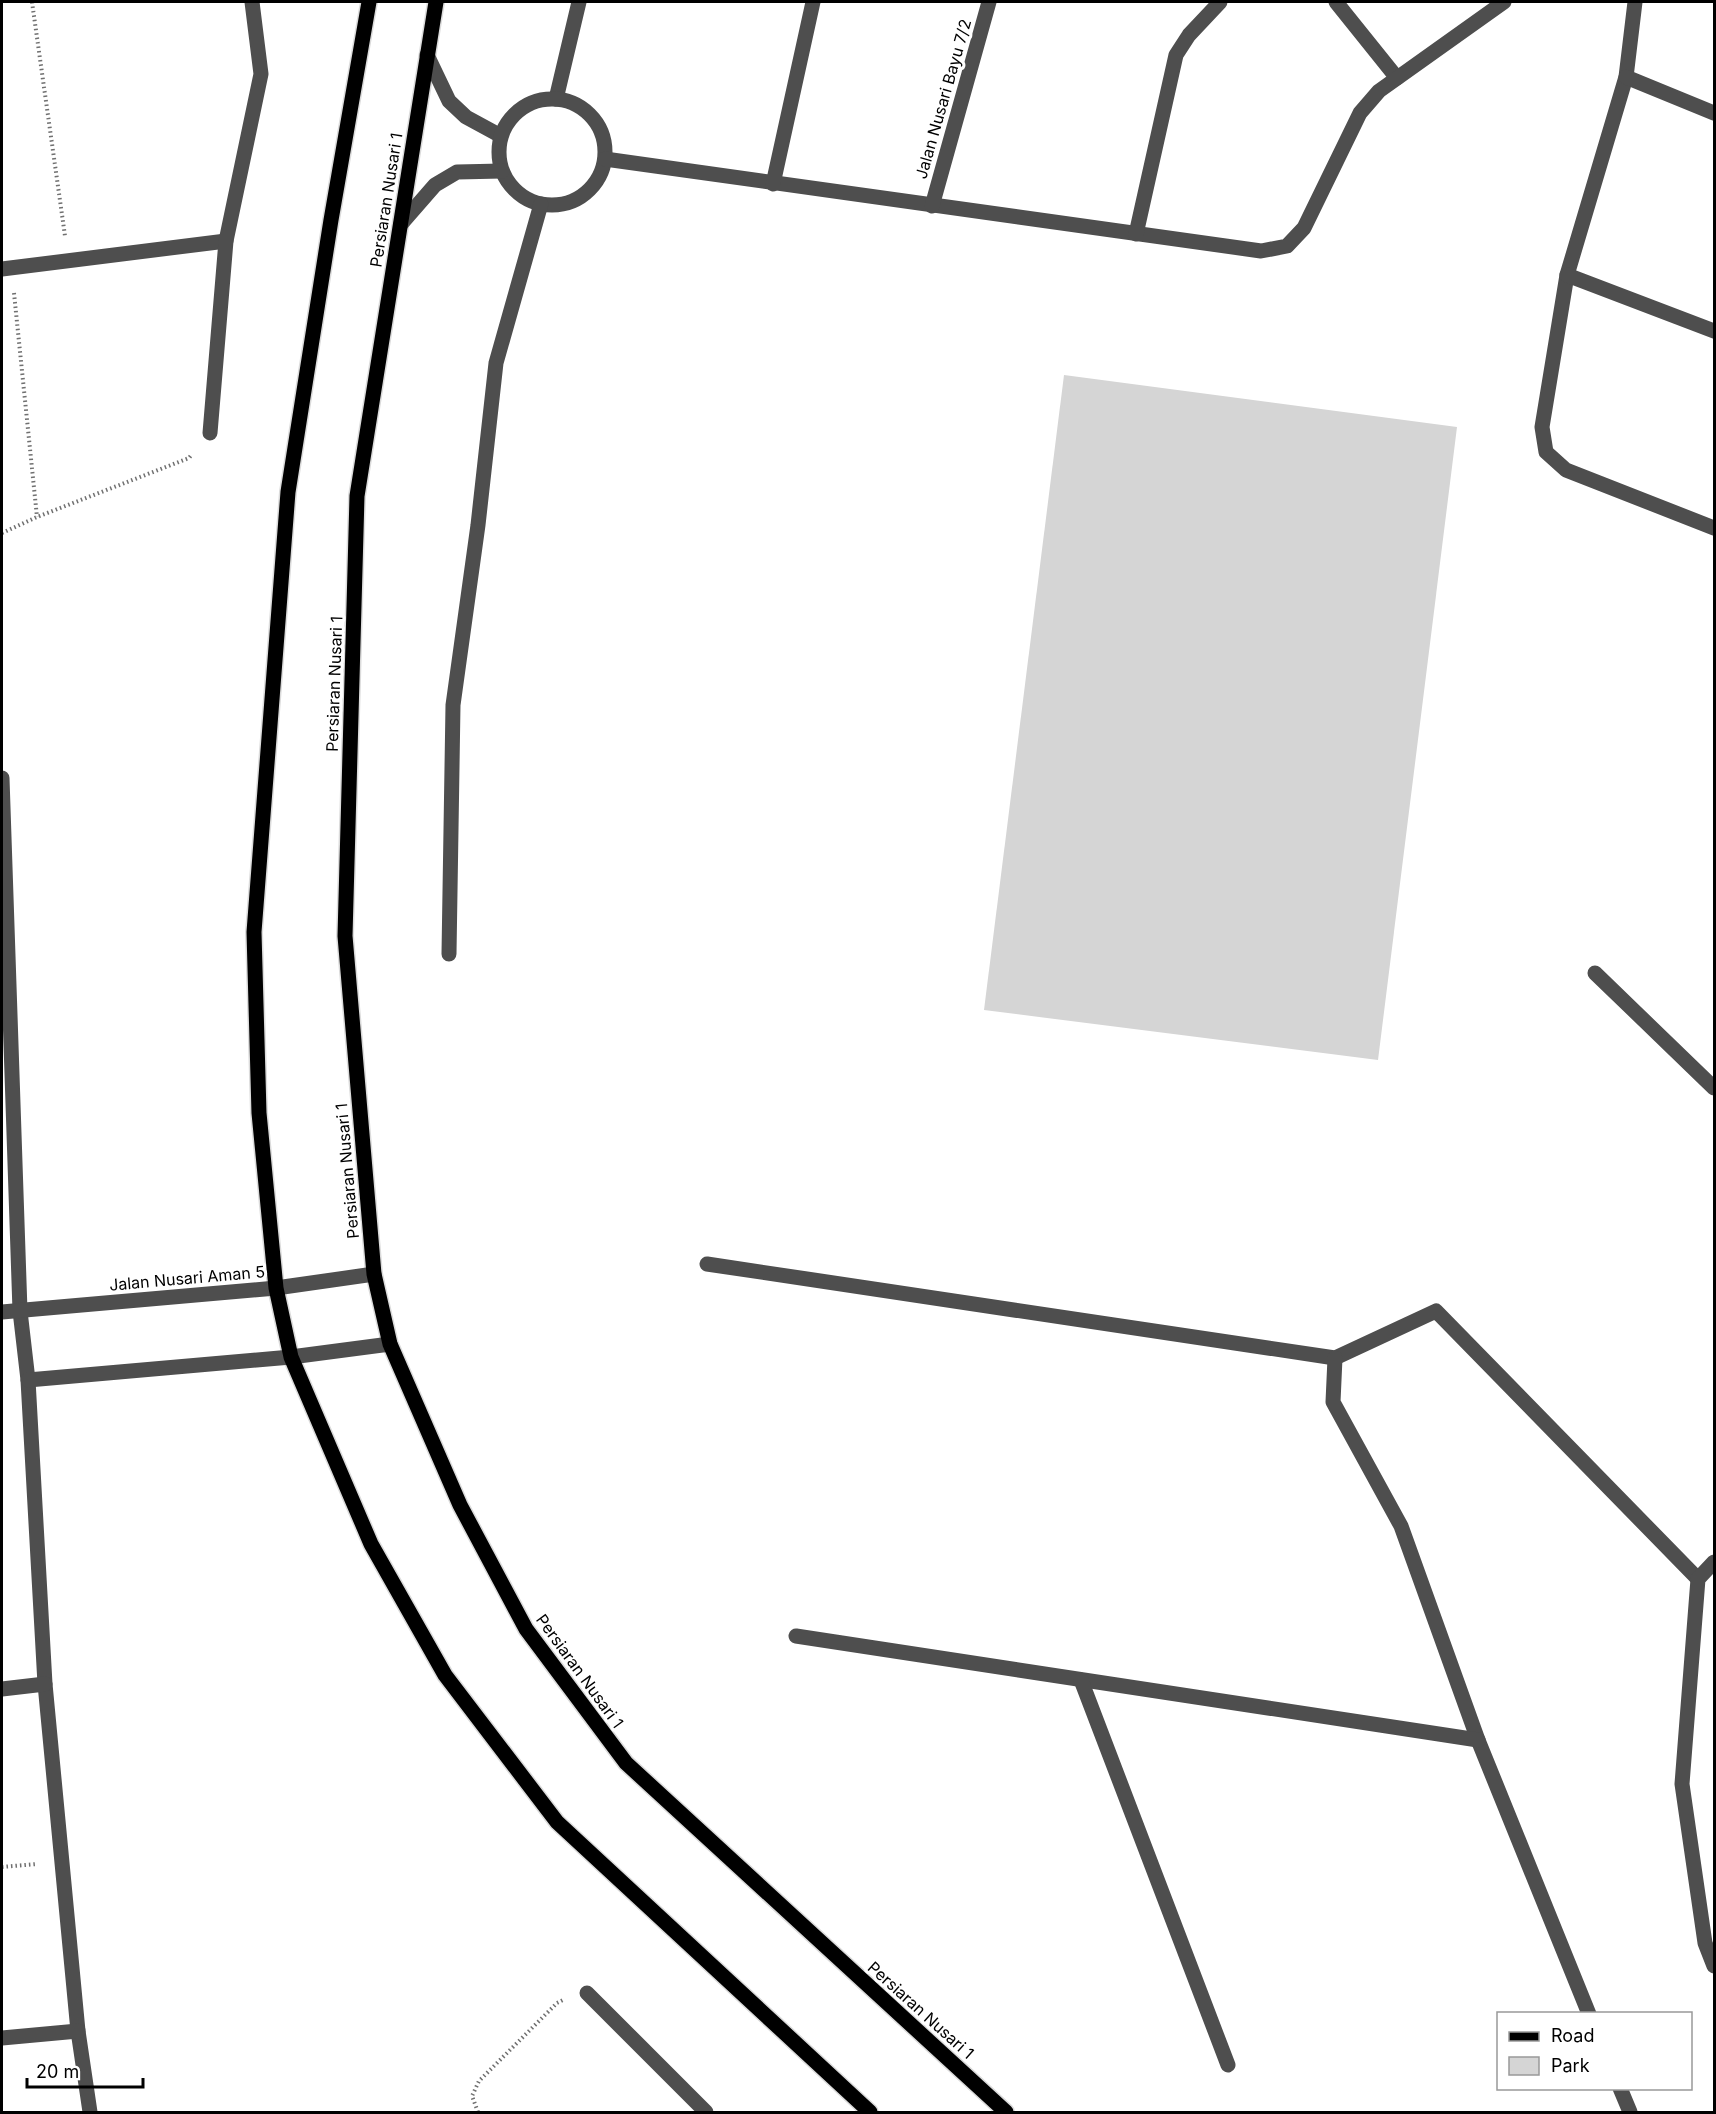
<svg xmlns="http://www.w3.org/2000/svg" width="1716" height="2114" viewBox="0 0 1716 2114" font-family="Inter,sans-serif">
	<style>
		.green { fill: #d5d5d5 }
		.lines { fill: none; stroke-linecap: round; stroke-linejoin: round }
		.major-casing { stroke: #dbdbdb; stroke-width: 18 }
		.path { stroke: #707070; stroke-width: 4; stroke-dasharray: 1.5 3; stroke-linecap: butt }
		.minor { stroke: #4e4e4e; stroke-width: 15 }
		.major { stroke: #000; stroke-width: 15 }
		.labels { text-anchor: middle; stroke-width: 6; stroke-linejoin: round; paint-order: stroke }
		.street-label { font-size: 16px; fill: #000; stroke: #fff }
	</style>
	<rect width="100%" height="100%" fill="#fff"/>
	<polygon class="green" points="1064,375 1457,427 1378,1060 984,1010"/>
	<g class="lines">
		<defs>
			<g id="major">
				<polyline points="369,2 331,220 288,492 254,932 259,1113 276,1288 291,1357 371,1544 445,1675 557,1822 870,2112"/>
				<polyline points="436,2 357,496 345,936 374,1274 390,1344 460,1505 526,1629 626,1763 1006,2112"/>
			</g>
		</defs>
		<use href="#major" class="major-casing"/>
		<g class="path">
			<polyline points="32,2 65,236"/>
			<polyline points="14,293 37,517"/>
			<polyline points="2,533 37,517 189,458 192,454"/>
			<polyline points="2,1867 37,1864"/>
			<polyline points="478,2112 472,2096 479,2081 557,2003 563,2000"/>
		</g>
		<g class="minor">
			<polyline points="1336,2 1397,78"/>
			<polyline points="1635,2 1626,77 1567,275 1542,427 1546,452 1566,470 1714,528"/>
			<polyline points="427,55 449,101 466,117 501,136"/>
			<polyline points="1626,77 1714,113"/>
			<polyline points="556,99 579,2"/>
			<circle cx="552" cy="152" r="53"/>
			<polyline points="605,159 1261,251 1287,246 1304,228 1360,113 1379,91 1504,2"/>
			<polyline points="773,184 813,2"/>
			<polyline points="932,206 989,2"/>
			<polyline points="401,224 435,185 457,172 502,171"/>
			<polyline points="1136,234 1176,55 1189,35 1220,2"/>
			<polyline points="2,269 226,241"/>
			<polyline points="1567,275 1714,331"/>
			<polyline points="210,433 226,241 261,74 252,2"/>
			<polyline points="2,778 20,1311 28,1380 45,1684 78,2031 90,2112"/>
			<polyline points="449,954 453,705 478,525 496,363 541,204"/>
			<polyline points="1595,973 1714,1088"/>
			<polyline points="707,1264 1335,1358 1436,1311 1698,1579"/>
			<polyline points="2,1312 276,1288 374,1274"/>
			<polyline points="1335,1358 1333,1402 1401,1526 1478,1740 1589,2014"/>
			<polyline points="28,1380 291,1357 390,1344"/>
			<polyline points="1714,1562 1698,1579 1682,1784 1705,1943 1714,1966"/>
			<polyline points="796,1636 1478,1740"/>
			<polyline points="1081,1680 1228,2065"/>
			<polyline points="2,1689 45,1684"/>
			<polyline points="587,1993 706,2112"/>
			<polyline points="2,2038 78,2031"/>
			<polyline points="1620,2088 1630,2112"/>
		</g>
		<use href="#major" class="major"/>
	</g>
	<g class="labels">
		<g class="street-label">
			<text transform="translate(943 99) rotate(-74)" y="6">Jalan Nusari Bayu 7/2</text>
			<text transform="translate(386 200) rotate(-81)" y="6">Persiaran Nusari 1</text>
			<text transform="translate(334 684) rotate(-88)" y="6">Persiaran Nusari 1</text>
			<text transform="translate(347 1171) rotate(-95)" y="6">Persiaran Nusari 1</text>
			<text transform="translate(187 1278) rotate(-5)" y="6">Jalan Nusari Aman 5</text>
			<text transform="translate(580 1671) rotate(54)" y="6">Persiaran Nusari 1</text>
			<text transform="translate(921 2010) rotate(42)" y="6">Persiaran Nusari 1</text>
		</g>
	</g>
	<rect width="1716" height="2114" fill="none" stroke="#000000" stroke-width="6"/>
	<rect x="1497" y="2012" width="195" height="78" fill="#ffffff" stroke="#999999" stroke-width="1.5"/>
	<rect x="1509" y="2032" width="30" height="9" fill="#000000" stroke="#999999" stroke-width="1.5"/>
	<text x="1551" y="2042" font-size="18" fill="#000000">Road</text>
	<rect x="1509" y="2057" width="30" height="18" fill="#d5d5d5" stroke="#999999" stroke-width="1.5"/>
	<text x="1551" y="2072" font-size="18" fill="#000000">Park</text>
	<path d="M27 2078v9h116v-9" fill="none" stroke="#000000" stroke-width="3"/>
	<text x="36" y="2078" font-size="18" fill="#000000" stroke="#ffffff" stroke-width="4.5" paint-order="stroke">20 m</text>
</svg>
